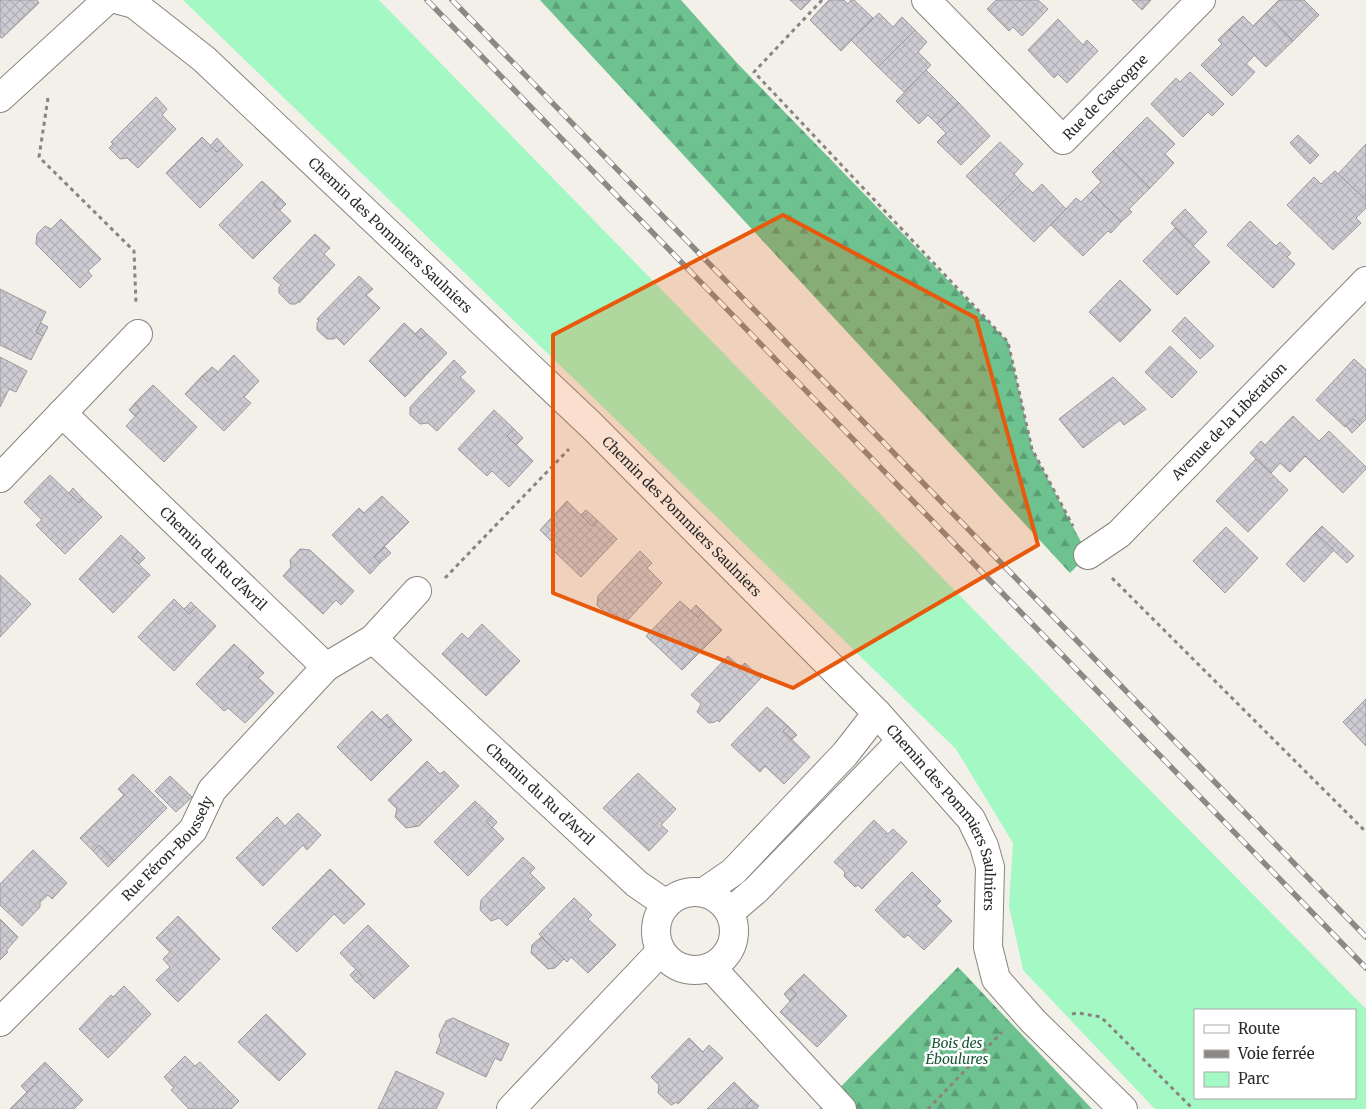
<svg xmlns="http://www.w3.org/2000/svg" width="1366" height="1109" viewBox="0 0 1366 1109" font-family="Merriweather,serif">
	<style>
		.green { fill: #a3f8c4; fill-rule: evenodd }
		.forest { fill: url(#forest-firs) }
		.building { fill: url(#building-cross-hatch); stroke: #9b999f }
		.lines { fill: none; stroke-linecap: round; stroke-linejoin: round }
		.minor-casing { stroke: #88847e; stroke-width: 30 }
		.path { stroke: #888581; stroke-width: 3; stroke-dasharray: 4 4; stroke-linecap: butt }
		.minor { stroke: #fff; stroke-width: 28 }
		.rail-casing { stroke: #8c8985; stroke-width: 5.5 }
		.rail { stroke: #fff; stroke-width: 4; stroke-dasharray: 11; stroke-linecap: butt }
		.marked { fill: #e8590c; fill-opacity: 0.2; stroke: #e8590c; stroke-width: 4; stroke-linejoin: round }
		.labels { text-anchor: middle; stroke-width: 5; stroke-linejoin: round; paint-order: stroke }
		.street-label { font-size: 14px; fill: #2d2b29; stroke: #fff }
		.park-label { font-size: 14px; font-style: italic; fill: #175736; stroke: #fff }
	</style>
	<defs>
		<pattern id="forest-firs" width="22" height="20" patternUnits="userSpaceOnUse" patternTransform="scale(1.25)"><rect width="22" height="20" fill="#6dc290"/><path d="M5 1l3.5 6h-7zM16 11l3.5 6h-7z" fill="#5a9e76"/></pattern>
		<pattern id="building-cross-hatch" width="8" height="8" patternUnits="userSpaceOnUse" patternTransform="scale(1.25)"><rect width="8" height="8" fill="#ceccd3"/><path d="M0 0l8 8M0 8l8-8" fill="none" stroke="#b1afb5"/></pattern>
	</defs>
	<rect width="100%" height="100%" fill="#f3efe9"/>
	<path class="green" d="M183,0H379L1130,770L1366,1009V1109H1155L1023,970L1009,906L1013,843L956,749ZM1195,1010H1355V1098H1195Z"/>
	<g class="forest">
		<polygon points="540,0 681,0 737,63 1008,342 1032,449 1088,555 1070,573"/>
		<polygon points="958,967 1092,1109 819,1109"/>
	</g>
	<g class="building">
		<polygon points="0,0 37,0 39,3 2,38 0,37"/>
		<polygon points="790,0 811,0 801,10"/>
		<polygon points="829,0 844,0 848,4 851,0 854,0 873,18 841,51 810,20"/>
		<polygon points="996,0 1038,0 1048,9 1022,36 1013,27 1009,31 987,9"/>
		<polygon points="1132,0 1151,0 1142,10"/>
		<polygon points="1279,0 1304,0 1319,15 1293,41 1266,13"/>
		<polygon points="879,13 893,27 902,17 915,30 878,67 851,40"/>
		<polygon points="1266,13 1293,41 1266,67 1229,29 1243,16 1253,26"/>
		<polygon points="1058,19 1083,45 1087,40 1098,51 1067,83 1058,74 1054,78 1028,50"/>
		<polygon points="1229,29 1255,55 1246,64 1255,72 1232,96 1201,65 1222,44 1218,40"/>
		<polygon points="915,30 927,42 918,52 931,65 904,92 878,67"/>
		<polygon points="926,70 959,103 937,124 928,115 919,124 896,101"/>
		<polygon points="1190,72 1224,104 1212,116 1208,112 1183,137 1151,104 1176,78 1180,82"/>
		<polygon points="156,97 167,109 162,115 176,129 138,168 127,158 120,159 109,148 113,144 111,142"/>
		<polygon points="959,103 990,136 961,165 937,142 946,133 937,124"/>
		<polygon points="1147,117 1175,144 1165,154 1174,163 1150,188 1113,151"/>
		<polygon points="1298,135 1319,155 1310,164 1290,143"/>
		<polygon points="202,137 217,152 224,146 243,165 200,208 166,173"/>
		<polygon points="217,138 224,146 217,152 210,146"/>
		<polygon points="1000,142 1023,164 1014,174 1022,183 998,207 966,176"/>
		<polygon points="1366,144 1366,200 1338,174"/>
		<polygon points="1113,151 1150,188 1129,209 1132,212 1121,222 1091,192 1101,182 1092,172"/>
		<polygon points="1335,171 1366,200 1366,208 1356,218 1361,223 1333,250 1287,205 1314,177 1321,184"/>
		<polygon points="262,181 279,197 273,204 291,221 253,259 219,225"/>
		<polygon points="1022,183 1033,193 1042,184 1066,209 1034,242 998,207"/>
		<polygon points="1091,192 1121,222 1111,233 1108,231 1083,256 1051,225 1076,198 1081,202"/>
		<polygon points="279,197 286,204 280,210 273,204"/>
		<polygon points="1185,209 1207,232 1193,246 1171,223"/>
		<polygon points="61,219 101,259 88,271 92,276 80,288 36,244 37,234 45,226 51,229"/>
		<polygon points="1250,221 1276,246 1280,242 1291,253 1287,257 1295,264 1273,288 1227,245"/>
		<polygon points="1175,228 1210,262 1177,295 1143,261"/>
		<polygon points="315,234 330,248 324,254 335,265 299,303 298,301 296,304 290,304 279,293 279,287 281,285 273,278"/>
		<polygon points="359,276 373,289 366,295 380,308 344,345 336,337 334,339 327,339 317,330 317,323 319,321 317,319"/>
		<polygon points="1120,280 1151,310 1120,342 1089,312"/>
		<polygon points="0,289 46,312 36,332 43,336 31,360 0,345"/>
		<polygon points="1185,317 1214,346 1200,359 1172,331"/>
		<polygon points="41,323 48,327 43,336 36,332"/>
		<polygon points="404,323 421,339 427,334 447,353 405,397 369,361"/>
		<polygon points="421,328 427,334 421,339 415,334"/>
		<polygon points="1170,346 1197,372 1172,398 1145,372"/>
		<polygon points="234,355 259,381 244,397 251,403 224,431 185,394 202,376 208,382"/>
		<polygon points="0,357 27,371 16,392 9,389 0,407"/>
		<polygon points="1354,359 1366,370 1366,419 1360,425 1353,419 1345,427 1316,400"/>
		<polygon points="454,360 466,372 460,377 475,391 437,431 428,423 420,424 410,415 410,407"/>
		<polygon points="212,367 218,372 208,382 202,376"/>
		<polygon points="1113,377 1146,409 1124,425 1120,420 1083,448 1059,419"/>
		<polygon points="153,385 197,427 164,462 126,426 141,410 135,403"/>
		<polygon points="135,403 141,410 135,416 129,410"/>
		<polygon points="494,410 514,429 507,436 533,461 509,487 492,471 487,476 458,449"/>
		<polygon points="1293,416 1319,441 1329,431 1366,467 1366,469 1343,493 1305,456 1290,472 1280,463 1271,473 1250,453 1261,441 1265,445"/>
		<polygon points="1353,419 1360,425 1352,433 1346,426"/>
		<polygon points="514,429 523,438 516,445 507,436"/>
		<polygon points="1256,459 1288,490 1248,532 1216,501"/>
		<polygon points="50,475 79,503 83,499 102,517 65,554 36,525 42,520 24,502"/>
		<polygon points="73,488 83,499 79,503 69,493"/>
		<polygon points="382,496 409,522 374,557 380,563 370,574 332,535 359,508 364,513"/>
		<polygon points="567,501 592,526 597,520 617,539 581,577 553,550 556,546 540,530"/>
		<polygon points="586,510 597,520 592,526 581,515"/>
		<polygon points="1322,526 1354,556 1347,563 1315,533"/>
		<polygon points="1226,527 1258,558 1225,593 1193,561"/>
		<polygon points="1315,533 1334,550 1304,582 1286,564"/>
		<polygon points="121,535 138,551 132,558 150,575 113,613 79,579"/>
		<polygon points="385,547 391,553 380,563 374,557"/>
		<polygon points="300,549 310,550 354,591 341,605 336,600 323,614 283,576 291,567 290,560"/>
		<polygon points="138,551 145,558 139,564 132,558"/>
		<polygon points="640,551 652,563 647,568 662,583 625,623 615,614 611,618 597,605 598,596"/>
		<polygon points="0,575 31,604 0,637"/>
		<polygon points="174,599 189,614 196,607 216,626 174,671 138,637"/>
		<polygon points="680,601 698,617 703,612 722,630 682,670 646,636"/>
		<polygon points="191,602 196,607 189,614 184,609"/>
		<polygon points="696,605 703,612 698,617 691,611"/>
		<polygon points="482,624 520,661 486,696 442,654 462,633 468,639"/>
		<polygon points="234,644 253,662 248,668 274,693 245,723 228,708 224,711 196,684"/>
		<polygon points="728,656 740,667 745,663 761,678 719,722 717,720 715,722 709,723 697,712 701,704 691,695"/>
		<polygon points="253,662 264,673 258,678 248,668"/>
		<polygon points="1366,699 1366,746 1343,722"/>
		<polygon points="767,707 788,726 783,731 810,757 784,784 765,766 760,772 731,745"/>
		<polygon points="372,711 389,728 395,723 412,740 371,781 337,747"/>
		<polygon points="387,714 395,723 389,728 381,720"/>
		<polygon points="788,726 797,735 792,739 783,731"/>
		<polygon points="427,761 440,774 444,771 459,786 419,826 406,828 395,817 397,809 388,800"/>
		<polygon points="638,773 676,809 661,825 668,831 649,851 603,808"/>
		<polygon points="133,774 167,808 114,861 99,845 93,851 80,838 124,795 118,789"/>
		<polygon points="170,776 192,797 176,812 155,791"/>
		<polygon points="475,801 491,816 486,821 504,839 468,876 434,842"/>
		<polygon points="298,813 321,835 307,850 303,845 263,886 236,858 277,817 285,826"/>
		<polygon points="491,816 497,822 492,828 486,821"/>
		<polygon points="874,820 888,834 893,829 907,842 862,889 858,885 855,887 844,876 845,872 834,862"/>
		<polygon points="99,845 114,861 108,867 93,851"/>
		<polygon points="33,850 67,883 52,899 48,895 40,902 40,907 22,926 0,905 0,884"/>
		<polygon points="523,857 535,868 530,873 545,888 507,926 499,918 491,921 480,910 481,900"/>
		<polygon points="330,869 365,904 344,924 334,914 297,952 272,928"/>
		<polygon points="912,872 930,890 925,895 952,921 924,950 908,935 904,938 875,910"/>
		<polygon points="930,890 941,901 936,906 925,895"/>
		<polygon points="574,898 592,915 588,919 616,945 588,973 571,957 567,962 539,934"/>
		<polygon points="178,916 220,959 178,1002 156,980 170,967 163,959 170,952 156,938"/>
		<polygon points="0,919 18,937 6,951 8,952 0,960"/>
		<polygon points="368,925 409,966 374,999 357,982 363,977 340,953"/>
		<polygon points="541,937 564,959 555,968 548,969 531,953 532,945"/>
		<polygon points="356,969 363,977 357,983 350,975"/>
		<polygon points="804,974 847,1016 817,1047 780,1012 797,994 790,988"/>
		<polygon points="124,986 151,1014 108,1058 79,1029 111,995 113,997"/>
		<polygon points="790,988 797,994 790,1001 784,994"/>
		<polygon points="266,1014 306,1054 279,1081 238,1042"/>
		<polygon points="453,1018 509,1044 501,1061 495,1058 486,1077 436,1053 441,1041 439,1035 446,1021"/>
		<polygon points="689,1038 703,1052 709,1045 723,1058 678,1104 677,1102 671,1105 658,1093 659,1085 651,1077"/>
		<polygon points="185,1056 195,1066 200,1062 239,1101 231,1109 189,1109 171,1090 174,1088 164,1077"/>
		<polygon points="45,1062 83,1100 74,1109 10,1109 39,1080 33,1074"/>
		<polygon points="396,1071 444,1093 436,1109 378,1109"/>
		<polygon points="33,1074 39,1080 27,1092 21,1086"/>
		<polygon points="734,1082 752,1100 746,1106 749,1109 707,1109"/>
		<polygon points="752,1100 759,1106 756,1109 749,1109 746,1106"/>
	</g>
	<g class="lines">
		<defs>
			<g id="minor">
				<path id="s1" d="M119,0L134,4L204,59L592,426L877,713L971,819L984,846L990,867L988,947L996,979L1033,1021L1123,1109"/>
				<path id="s2" d="M926,0L1063,140L1201,0"/>
				<polyline points="0,98 107,0"/>
				<path id="s3" d="M62,413L326,667L373,639L417,591"/>
				<polyline points="0,478 138,334"/>
				<path id="s4" d="M1088,555L1119,534L1366,281"/>
				<path id="s5" d="M373,639L637,884L666,904"/>
				<circle cx="695" cy="931" r="39"/>
				<polyline points="704,892 733,872 845,754 877,713"/>
				<polyline points="730,912 756,890 901,741"/>
				<polyline points="711,967 842,1109"/>
				<path id="s6" d="M0,1022L193,830L212,790L326,667"/>
				<polyline points="511,1109 661,951"/>
			</g>
		</defs>
		<use href="#minor" class="minor-casing"/>
		<g class="path">
			<polyline points="822,0 754,72 1008,342 1032,449 1073,526"/>
			<polyline points="48,98 39,157 134,251 136,304"/>
			<polyline points="445,578 569,449"/>
			<polyline points="1112,578 1366,832"/>
			<polyline points="1072,1014 1078,1013 1101,1017 1193,1109"/>
			<polyline points="928,1109 1002,1032"/>
		</g>
		<use href="#minor" class="minor"/>
		<defs>
			<g id="rail">
				<polyline points="427,0 1366,968"/>
				<polyline points="452,0 1366,937"/>
			</g>
		</defs>
		<use href="#rail" class="rail-casing"/>
		<use href="#rail" class="rail"/>
	</g>
	<path class="marked" d="M783,215L976,318L1038,545L793,688L553,593V335Z"/>
	<g class="labels">
		<g class="street-label">
			<text dy="5" stroke="none"><textPath href="#s2" startOffset="256">Rue de Gascogne</textPath></text>
			<text dy="5" stroke="none"><textPath href="#s1" startOffset="361">Chemin des Pommiers Saulniers</textPath></text>
			<text dy="5" stroke="none"><textPath href="#s4" startOffset="195">Avenue de la Libération</textPath></text>
			<text dy="5" stroke="none"><textPath href="#s1" startOffset="766">Chemin des Pommiers Saulniers</textPath></text>
			<text dy="5" stroke="none"><textPath href="#s3" startOffset="210">Chemin du Ru d'Avril</textPath></text>
			<text dy="5" stroke="none"><textPath href="#s5" startOffset="228">Chemin du Ru d'Avril</textPath></text>
			<text dy="5" stroke="none"><textPath href="#s1" startOffset="1171">Chemin des Pommiers Saulniers</textPath></text>
			<text dy="5" stroke="none"><textPath href="#s6" startOffset="242">Rue Féron-Boussely</textPath></text>
		</g>
		<g class="park-label">
			<text x="957" y="1048">Bois des<tspan x="957" dy="16">Éboulures</tspan></text>
		</g>
	</g>
	<rect x="1194" y="1009" width="162" height="90" fill="#ffffff" stroke="#abaaa9"/>
	<rect x="1204" y="1025" width="25" height="8" fill="#ffffff" stroke="#abaaa9"/>
	<text x="1238" y="1034" font-size="15" fill="#2d2b29">Route</text>
	<rect x="1204" y="1050" width="25" height="8" fill="#8c8985" stroke="#abaaa9"/>
	<text x="1238" y="1059" font-size="15" fill="#2d2b29">Voie ferrée</text>
	<rect x="1204" y="1072" width="25" height="15" fill="#a3f8c4" stroke="#abaaa9"/>
	<text x="1238" y="1084" font-size="15" fill="#2d2b29">Parc</text>
</svg>
